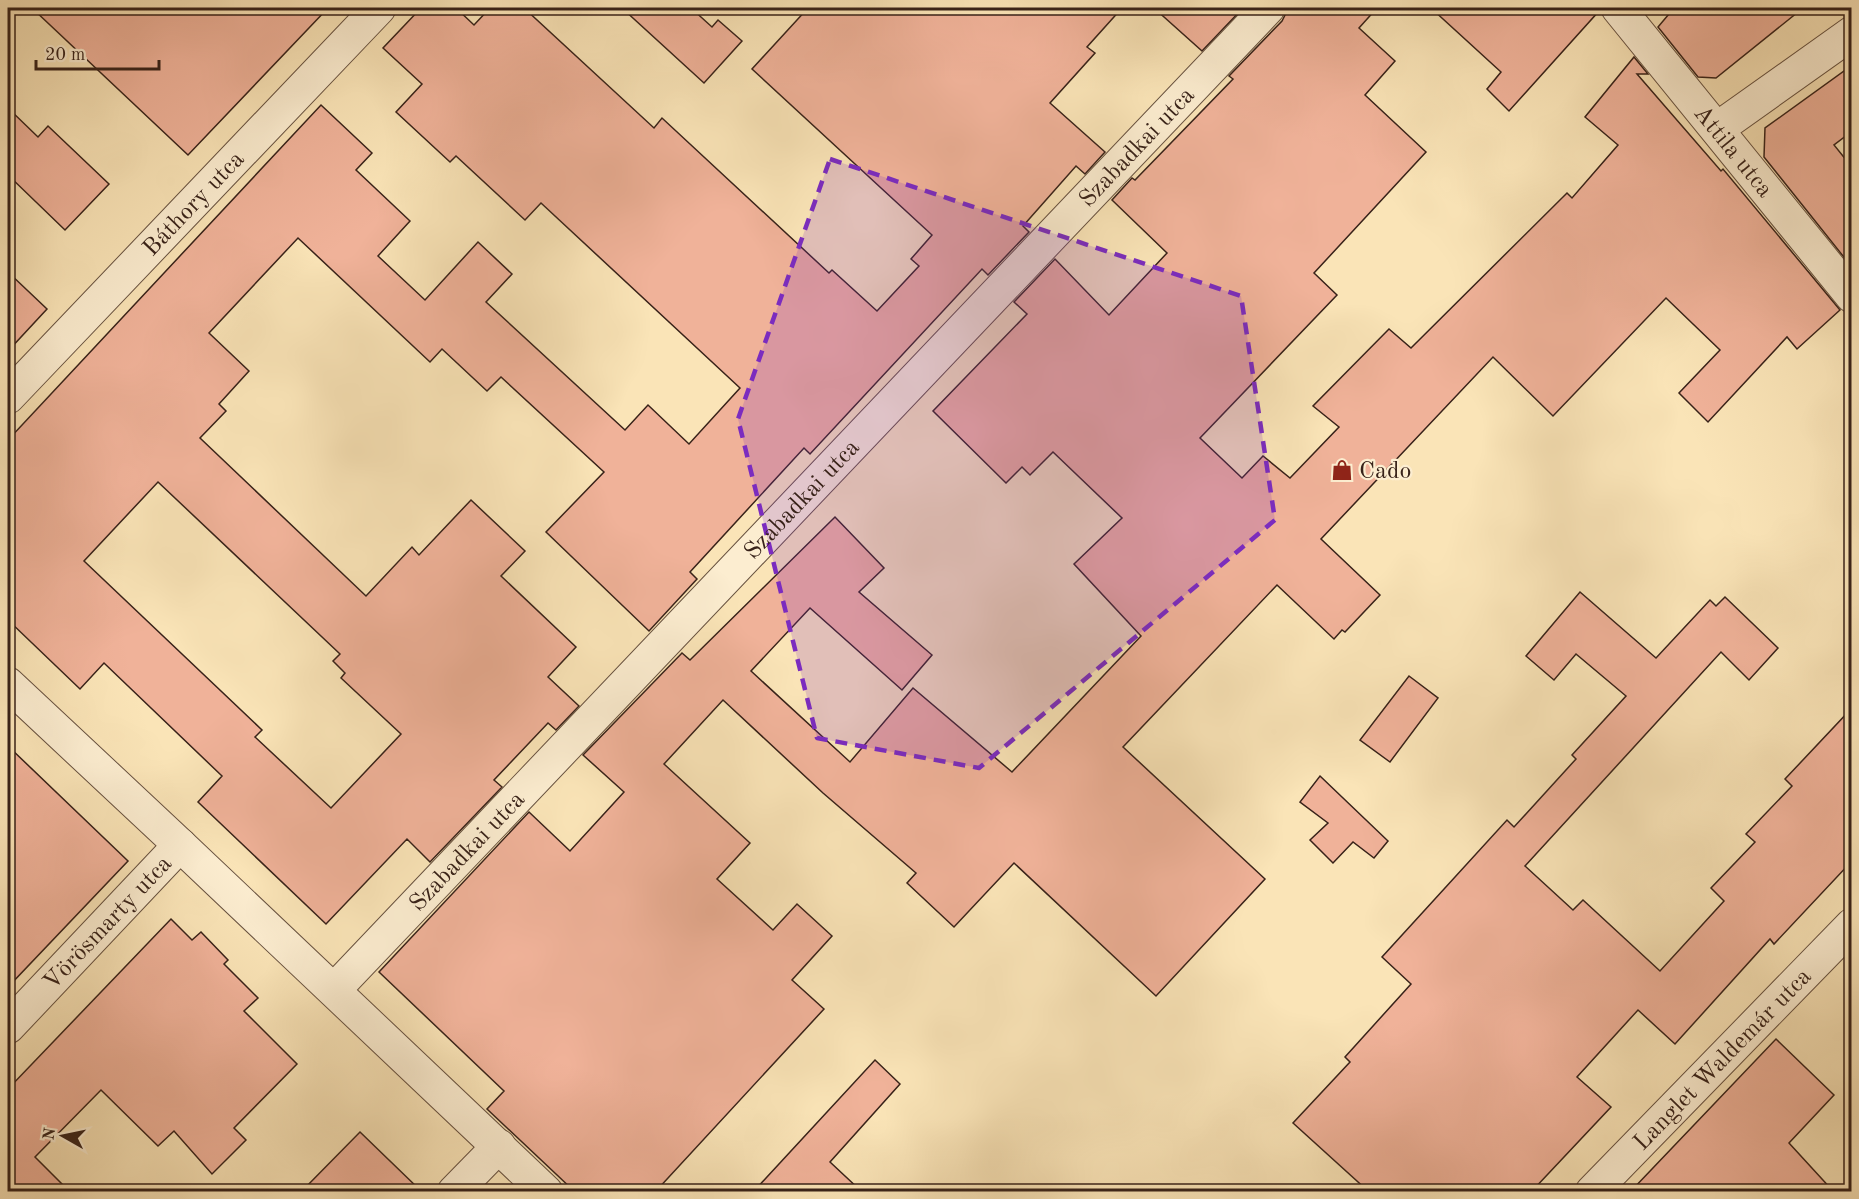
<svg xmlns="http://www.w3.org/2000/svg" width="1859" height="1199" viewBox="0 0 1859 1199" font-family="'Old Standard TT',serif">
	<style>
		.building { fill: #f0b299; stroke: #382219; stroke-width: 1.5; fill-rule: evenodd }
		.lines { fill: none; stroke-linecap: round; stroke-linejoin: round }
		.minor-casing { stroke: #685240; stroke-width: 35 }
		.minor { stroke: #fcedd0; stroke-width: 33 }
		.marked { fill: #7b2cbf; fill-opacity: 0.2; stroke: #7b2cbf; stroke-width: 4.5; stroke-dasharray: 12 8; stroke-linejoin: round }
		.labels { text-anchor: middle; stroke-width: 4.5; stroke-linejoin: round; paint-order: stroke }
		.street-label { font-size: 24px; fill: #382219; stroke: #fcedd0 }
		.poi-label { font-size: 24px; fill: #382219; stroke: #fcedd0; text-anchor: start }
	</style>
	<rect width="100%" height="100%" fill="#fae4b7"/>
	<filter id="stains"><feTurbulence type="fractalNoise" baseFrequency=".00333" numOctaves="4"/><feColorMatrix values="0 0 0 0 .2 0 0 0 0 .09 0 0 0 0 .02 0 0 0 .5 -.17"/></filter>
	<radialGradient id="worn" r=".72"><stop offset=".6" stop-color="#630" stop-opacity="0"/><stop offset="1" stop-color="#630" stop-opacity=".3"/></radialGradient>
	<g class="building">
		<polygon points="32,8 328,8 188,155"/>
		<path d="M421,8H456L474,25L490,8H524L654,128L662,118L829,273L832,270L877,311L919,266L911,259L932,235L752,69L808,8H1122L1087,47L1095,53L1050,103L1105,152L1085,174L1076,166L1023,226L1029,232L988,275L982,269L810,454L804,448L690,572L697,579L649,631L546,532L604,472L501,377L487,391L442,349L430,362L298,238L209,333L249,371L219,404L226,411L200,438L366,596L412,547L419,555L471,500L525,551L501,576L576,647L548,677L579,706L556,730L548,723L494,780L502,787L430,862L407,839L326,924L198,802L222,776L104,663L80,689L8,620V440L321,105L372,153L356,170L410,221L378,256L425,300L478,242L512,274L486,302L625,430L648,405L689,444L740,388L541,203L525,220L456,156L450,162L396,112L422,84L383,48ZM158,482L340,654L333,661L345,673L341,678L401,734L331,808L255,737L262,730L84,561Z"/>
		<polygon points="622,8 691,8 712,27 718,20 742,41 704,83"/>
		<polygon points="1154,8 1243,8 1202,51"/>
		<polygon points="1286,8 1377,8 1359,28 1395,61 1365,95 1426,152 1314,273 1337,295 1200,438 1242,478 1263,456 1290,478 1339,427 1313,406 1389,329 1411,348 1567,193 1572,198 1618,145 1585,117 1634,57 1648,74 1637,74 1721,171 1723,169 1840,310 1797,349 1787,337 1708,422 1679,393 1720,350 1666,298 1553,416 1493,357 1321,539 1380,595 1345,632 1342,630 1334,639 1277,585 1123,747 1265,879 1156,996 1014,863 954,927 907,883 916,873 823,793 723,700 664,764 750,843 717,879 773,930 797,904 832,936 792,980 824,1009 656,1191 574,1191 487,1109 504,1091 379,972 529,812 570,851 624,792 583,755 682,653 690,660 835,517 884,568 859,592 932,655 902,690 810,608 751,671 850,762 913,688 1012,772 1141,636 1074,564 1122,518 1053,452 1030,475 1022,467 1006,483 933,411 1027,314 1014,302 1055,259 1109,315 1167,253 1112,200 1132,178 1135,180 1233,79 1229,76 1282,21 1286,13"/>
		<polygon points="1431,8 1600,8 1599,11 1509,111 1487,89 1501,72"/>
		<polygon points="1674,8 1803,8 1716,78 1698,77 1658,27"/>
		<polygon points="1851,66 1851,132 1834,145 1851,166 1851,266 1764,157 1765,128"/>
		<polygon points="8,108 38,137 48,126 109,184 65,230 8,175"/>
		<polygon points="8,272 47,309 8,351"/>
		<polygon points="1580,592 1656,658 1710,600 1716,606 1725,597 1778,648 1749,680 1721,652 1525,866 1573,910 1583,900 1660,971 1724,901 1711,888 1755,842 1746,834 1792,786 1785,779 1851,709 1851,862 1774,944 1770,939 1675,1044 1638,1010 1577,1077 1611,1107 1532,1191 1368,1191 1293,1123 1350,1062 1345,1057 1411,984 1382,957 1507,820 1514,827 1576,759 1572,755 1626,696 1576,654 1554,680 1526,656"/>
		<polygon points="1409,676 1438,698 1390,762 1360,740"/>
		<polygon points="8,746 128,861 8,987"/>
		<polygon points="1320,776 1388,841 1374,858 1353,842 1333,863 1310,840 1328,823 1300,802"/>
		<polygon points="171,919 192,940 201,932 228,960 224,964 258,998 244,1011 297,1064 234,1128 246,1140 212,1174 174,1131 158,1146 101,1090 35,1157 69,1191 8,1191 8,1089"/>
		<polygon points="1776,1039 1834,1095 1789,1143 1833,1191 1631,1191"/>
		<polygon points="875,1060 900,1084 830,1162 861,1191 754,1191"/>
		<polygon points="360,1132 421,1191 302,1191"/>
	</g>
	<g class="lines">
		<defs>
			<g id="minor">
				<path id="s1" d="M1618,8L1852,296"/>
				<polyline points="1717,129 1852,33"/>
				<path id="s2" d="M8,397L379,8"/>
				<polyline points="8,684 180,845 546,1192"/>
				<path id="s3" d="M334,990L1268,8"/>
				<path id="s4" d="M8,1027L180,845"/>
				<polyline points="454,1192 499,1146"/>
				<path id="s5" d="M1592,1192L1852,925"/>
			</g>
		</defs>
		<use href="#minor" class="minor-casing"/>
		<use href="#minor" class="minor"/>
	</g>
	<path class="marked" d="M830,159L1241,296L1275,520L979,768L817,738L738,419Z"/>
	<defs>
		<symbol id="shop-bare" viewBox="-9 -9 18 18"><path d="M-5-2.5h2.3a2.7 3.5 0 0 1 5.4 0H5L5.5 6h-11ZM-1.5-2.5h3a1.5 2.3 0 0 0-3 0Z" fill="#8f2418" stroke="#fcedd0" stroke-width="2.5" paint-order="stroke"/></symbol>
	</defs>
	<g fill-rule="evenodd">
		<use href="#shop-bare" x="1327" y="455" width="30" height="30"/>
	</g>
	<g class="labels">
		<g class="street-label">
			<text dy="8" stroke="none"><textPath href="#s3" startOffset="1164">Szabadkai utca</textPath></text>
			<text dy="8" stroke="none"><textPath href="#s1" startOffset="184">Attila utca</textPath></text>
			<text dy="8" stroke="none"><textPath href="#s2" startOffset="268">Báthory utca</textPath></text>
			<text dy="8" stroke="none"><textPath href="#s3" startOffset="678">Szabadkai utca</textPath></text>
			<text dy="8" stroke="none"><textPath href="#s3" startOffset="192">Szabadkai utca</textPath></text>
			<text dy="8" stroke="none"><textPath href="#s4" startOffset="144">Vörösmarty utca</textPath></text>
			<text dy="8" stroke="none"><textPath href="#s5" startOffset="186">Langlet Waldemár utca</textPath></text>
		</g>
		<g class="poi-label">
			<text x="1359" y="478">Cado</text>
		</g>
	</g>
	<rect width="1859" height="1199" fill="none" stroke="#fae4b7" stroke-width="30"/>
	<rect x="9" y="9" width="1841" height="1181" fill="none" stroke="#382219" stroke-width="3"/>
	<rect x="15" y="15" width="1829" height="1169" fill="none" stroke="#382219" stroke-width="1.5"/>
	<g transform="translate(63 1136) rotate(279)" stroke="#fcedd0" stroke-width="4.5" paint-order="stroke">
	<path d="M0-4.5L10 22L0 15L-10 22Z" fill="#382219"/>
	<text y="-9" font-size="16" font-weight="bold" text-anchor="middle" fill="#382219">N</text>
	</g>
	<path d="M36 60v9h123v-9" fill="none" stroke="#382219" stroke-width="3"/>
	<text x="45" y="60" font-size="18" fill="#382219" stroke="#fcedd0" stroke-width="4.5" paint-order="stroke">20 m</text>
	<rect width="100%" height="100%" filter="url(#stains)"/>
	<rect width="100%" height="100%" fill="url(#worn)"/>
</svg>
